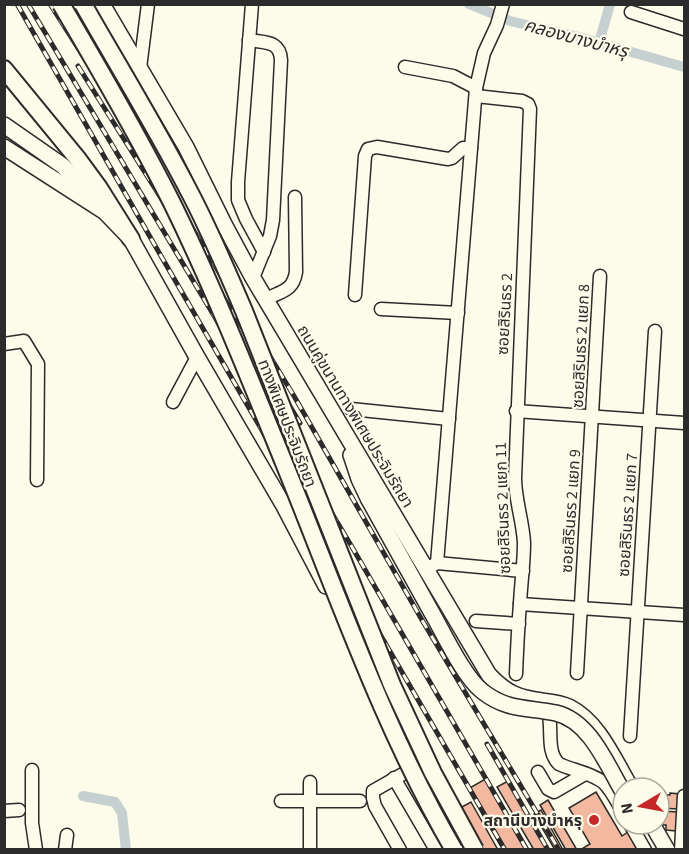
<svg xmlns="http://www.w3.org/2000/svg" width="689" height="854" viewBox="0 0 689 854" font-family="'Source Sans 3','Noto Sans Thai',sans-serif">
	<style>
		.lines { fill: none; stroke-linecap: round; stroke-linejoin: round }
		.canal { stroke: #c7d0d0; stroke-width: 10 }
		.building { fill: #f2b8a0; stroke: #2b2b2b; stroke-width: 1.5 }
		.minor-casing { stroke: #2b2b2b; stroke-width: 15 }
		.major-casing { stroke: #2b2b2b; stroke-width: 18 }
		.highway-casing { stroke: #2b2b2b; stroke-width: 20 }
		.minor { stroke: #fdfbea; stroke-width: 12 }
		.major { stroke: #fdfbea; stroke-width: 15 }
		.highway { stroke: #fdfbea; stroke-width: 16 }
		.rail-casing { stroke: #2b2b2b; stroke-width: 5 }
		.rail { stroke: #fdfbea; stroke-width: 3; stroke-dasharray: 9; stroke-linecap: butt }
		.major-bridge-casing { stroke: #2b2b2b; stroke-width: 18; stroke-linecap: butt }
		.highway-bridge-casing { stroke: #2b2b2b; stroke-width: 20; stroke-linecap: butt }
		.major-bridge { stroke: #fdfbea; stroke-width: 15 }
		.highway-bridge { stroke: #fdfbea; stroke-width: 16 }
		.poi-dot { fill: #c62828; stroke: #fdfbea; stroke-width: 2 }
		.labels { text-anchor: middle; stroke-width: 4.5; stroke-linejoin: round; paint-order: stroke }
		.street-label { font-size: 16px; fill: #2b2b2b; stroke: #fdfbea }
		.poi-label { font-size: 16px; font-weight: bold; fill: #2b2b2b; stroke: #fdfbea; text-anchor: end }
		.water-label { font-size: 18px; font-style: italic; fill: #2b2b2b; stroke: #fdfbea }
	</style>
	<rect width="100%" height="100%" fill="#fdfbea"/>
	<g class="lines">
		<g class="canal">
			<polyline points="469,4 510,21 579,37 684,67"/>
			<polyline points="599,43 610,4"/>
			<polyline points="83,796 115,802 122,813 126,850"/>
		</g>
	</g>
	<g class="building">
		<polygon points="487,778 529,850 503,850 468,789"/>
		<polygon points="508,781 548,850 534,850 497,787"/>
		<polygon points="596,792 622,836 628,832 637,850 580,850 590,844 569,808"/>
		<polygon points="670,793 680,794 679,809 659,808 659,794 670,795"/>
		<polygon points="548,800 577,850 566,850 540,805"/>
		<polygon points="471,802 498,850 484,850 460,808"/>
		<polygon points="541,810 563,850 555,850 534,814"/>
		<polygon points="659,811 680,812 676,831 666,830 666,825 662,825 662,821 659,820"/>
	</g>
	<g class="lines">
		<defs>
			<g id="minor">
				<polyline points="252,4 238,182 238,200 246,219 264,252"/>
				<polyline points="631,12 684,29"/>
				<path d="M249,40C264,43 280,40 281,60L273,220L270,236L253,278"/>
				<polyline points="405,67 453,76 476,88"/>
				<polyline points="140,68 148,4"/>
				<path d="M476,96L522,101L528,104L530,109L515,478C515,500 523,521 524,543C524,563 521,583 520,604C518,627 517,650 516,674"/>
				<polyline points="355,295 365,156 368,149 377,147 448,159 452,158 463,148 471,148"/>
				<path d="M266,299C282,291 293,291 296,272L295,197"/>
				<polyline points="381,309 458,313"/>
				<polyline points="4,344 24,341 38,364 37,480"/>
				<polyline points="173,402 197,357"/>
				<polyline points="351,409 449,419"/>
				<polyline points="516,411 684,423"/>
				<polyline points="437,563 476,88 484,53 497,25 503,4"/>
				<polyline points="430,567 437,563 523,571"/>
				<polyline points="520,604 684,615"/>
				<polyline points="476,621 519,624"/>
				<polyline points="577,673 600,276"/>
				<path d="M546,706C555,723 544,750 559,764C572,770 594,774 604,783C612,791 617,802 623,812"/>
				<polyline points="630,736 655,331"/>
				<polyline points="32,770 32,823 36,850"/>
				<polyline points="538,772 548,789 554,792 585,774"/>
				<polyline points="394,778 436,850"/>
				<polyline points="310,782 310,850"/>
				<polyline points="281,801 360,801"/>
				<polyline points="4,811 19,810"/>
				<polyline points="630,824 645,850"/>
				<polyline points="65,850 67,835"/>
				<polyline points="400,850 375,806 373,798 373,791 417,766"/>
				<polyline points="681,850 684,796"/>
			</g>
			<g id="major">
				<path d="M102,4L186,147L224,224L253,278L489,675C506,693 518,698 542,701C551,702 561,703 569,707C599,722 614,760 631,788"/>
				<polyline points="4,125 63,166 96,201"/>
				<polyline points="4,147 105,212 131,239 197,357 284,506 326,586"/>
				<polyline points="351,455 359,479 368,498 432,613"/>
				<polyline points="389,705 423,768"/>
				<polyline points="652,824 667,850"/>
			</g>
			<polyline id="highway" points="4,69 77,158 99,188 131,239"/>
		</defs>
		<use href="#minor" class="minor-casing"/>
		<use href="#major" class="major-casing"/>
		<use href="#highway" class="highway-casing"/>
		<use href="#minor" class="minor"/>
		<use href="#major" class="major"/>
		<use href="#highway" class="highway"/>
		<defs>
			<g id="rail">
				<polyline points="17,4 161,256 505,850"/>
				<polyline points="28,4 352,547 527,850"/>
				<polyline points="50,4 188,221 294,396 422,620 559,850"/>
				<polyline points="78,66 244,330 300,423"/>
				<polyline points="487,744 548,850"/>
			</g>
		</defs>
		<use href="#rail" class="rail-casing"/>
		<use href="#rail" class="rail"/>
		<defs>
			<path id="major-bridge" d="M432,613C444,634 464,677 482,691C507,711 527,707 556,713C590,721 607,765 623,792"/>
			<g id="highway-bridge">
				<path d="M61,4C100,70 139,137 173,205C214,289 249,377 284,463C337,593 383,728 454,850"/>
				<path d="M83,4C119,67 157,129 190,193C210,231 227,271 244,311L392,685L433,773L475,850"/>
			</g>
		</defs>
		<use href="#major-bridge" class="major-bridge-casing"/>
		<use href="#highway-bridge" class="highway-bridge-casing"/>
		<use href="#major-bridge" class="major-bridge"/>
		<use href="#highway-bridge" class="highway-bridge"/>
	</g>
	<circle class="poi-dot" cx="594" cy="820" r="6"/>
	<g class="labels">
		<g class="street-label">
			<text transform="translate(504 314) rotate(-87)" y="6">ซอยสิรินธร 2</text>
			<text transform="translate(580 346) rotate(-87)" y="6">ซอยสิรินธร 2 แยก 8</text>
			<text transform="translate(356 416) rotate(59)" y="6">ถนนคู่ขนานทางพิเศษประจิมรัถยา</text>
			<text transform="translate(288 423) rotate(69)" y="6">ทางพิเศษประจิมรัถยา</text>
			<text transform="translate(502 508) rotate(-92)" y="6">ซอยสิรินธร 2 แยก 11</text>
			<text transform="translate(570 511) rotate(-86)" y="6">ซอยสิรินธร 2 แยก 9</text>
			<text transform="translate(627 515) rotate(-86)" y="6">ซอยสิรินธร 2 แยก 7</text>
		</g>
		<g class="poi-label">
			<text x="582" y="826">สถานีบางบำหรุ</text>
		</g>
		<g class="water-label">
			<text transform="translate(576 38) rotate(15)" y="6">คลองบางบำหรุ</text>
		</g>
	</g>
	<rect width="689" height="854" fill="none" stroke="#2b2b2b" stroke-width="12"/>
	<g transform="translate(641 806) rotate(260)"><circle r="28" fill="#fdfbea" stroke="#a9a89e" stroke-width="1.5"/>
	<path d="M0-4.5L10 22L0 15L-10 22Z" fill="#c62828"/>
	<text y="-9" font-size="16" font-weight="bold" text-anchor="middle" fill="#2b2b2b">N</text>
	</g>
</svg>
